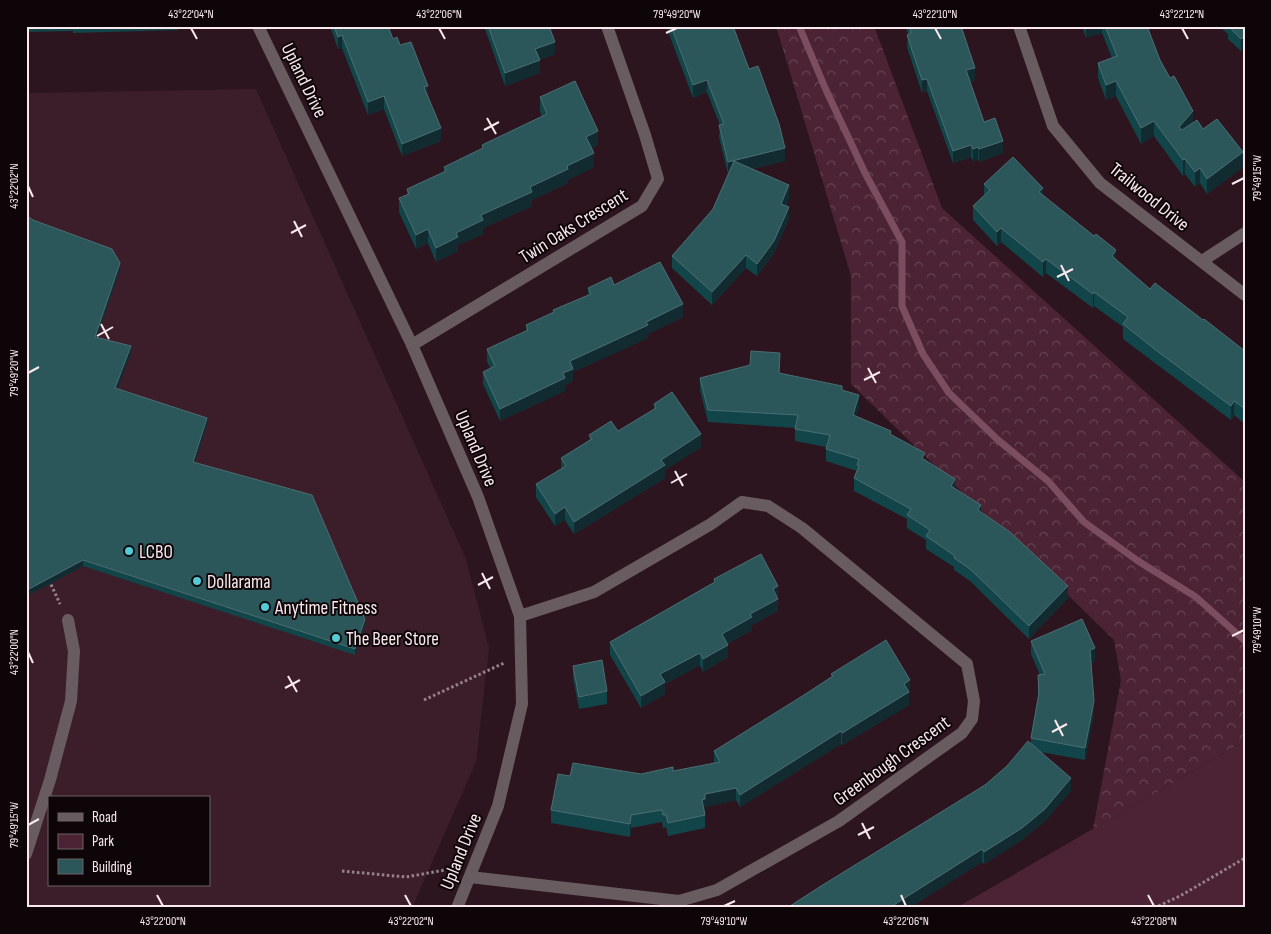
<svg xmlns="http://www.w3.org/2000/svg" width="1271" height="934" viewBox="0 0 1271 934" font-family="'Sofia Sans Condensed',sans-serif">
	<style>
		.built { fill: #3b1e2a; fill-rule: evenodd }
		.green { fill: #4b2334 }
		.forest { fill: url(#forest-crowns) }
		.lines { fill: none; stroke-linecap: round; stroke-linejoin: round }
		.stream { stroke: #7b4d5f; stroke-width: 7 }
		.path { stroke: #968289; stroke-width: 3; stroke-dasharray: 2.5 2.5; stroke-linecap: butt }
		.lane { stroke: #695c61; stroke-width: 12 }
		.street { stroke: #695c61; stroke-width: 12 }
		.wall { fill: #124549 }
		.shaded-wall { fill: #122b31 }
		.building { fill: #2b575b; stroke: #4b6e72 }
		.ticks { fill: none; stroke: #f9e9ee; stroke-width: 2 }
		.poi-dot { fill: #52cbd7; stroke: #0e0508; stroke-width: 2 }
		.labels { text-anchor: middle; stroke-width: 4; stroke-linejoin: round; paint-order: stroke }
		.street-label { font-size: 19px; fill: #f9e9ee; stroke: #0e0508 }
		.poi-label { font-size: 19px; fill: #f9e9ee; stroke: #0e0508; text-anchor: start }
		.neatline { fill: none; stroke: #f9e9ee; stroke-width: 2 }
		.ticks-label { font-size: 12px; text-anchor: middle; fill: #f9e9ee }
	</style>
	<defs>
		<pattern id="forest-crowns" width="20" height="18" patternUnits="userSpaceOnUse" patternTransform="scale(1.25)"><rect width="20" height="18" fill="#4b2334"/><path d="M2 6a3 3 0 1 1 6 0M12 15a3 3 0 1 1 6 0" fill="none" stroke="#664352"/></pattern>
	</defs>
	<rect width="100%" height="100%" fill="#2c151e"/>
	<path class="built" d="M256,89L466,559L489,648L476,762L412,908H26V93ZM49,798H209V885H49Z"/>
	<polygon class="green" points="1245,741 1245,908 956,908"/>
	<polygon class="forest" points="776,26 874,26 942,208 1245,482 1245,741 1093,829 1121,680 1114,640 851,384 851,276"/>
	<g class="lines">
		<polyline class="stream" points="799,26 826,90 865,173 902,242 902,306 923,354 949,393 998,440 1048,481 1084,522 1138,561 1196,597 1245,641"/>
		<g class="path">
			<polyline points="49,580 60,604"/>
			<polyline points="424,700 504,663"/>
			<polyline points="342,871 406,877 445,870"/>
			<polyline points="1154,908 1180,896 1245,858"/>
		</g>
		<polyline class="lane" points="26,854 50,780 71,701 74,651 68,620"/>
		<g class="street">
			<polyline points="258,26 412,345 478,497 520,616 522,704 498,806 457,908"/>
			<polyline points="1019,26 1053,126 1100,183 1245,295"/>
			<polyline points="1202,261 1245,233"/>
			<polyline points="412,345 642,206 658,179 645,135 607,26"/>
			<polyline points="470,877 679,901 717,890 839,821 962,733 972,719 974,701 967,664 802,528 768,506 742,502 711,524 594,592 520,616"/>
		</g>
	</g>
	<g class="wall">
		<polygon points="26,26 178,26 178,30 73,33 73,31 26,32"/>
		<polygon points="330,26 388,26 393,39 400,45 428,97 441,141 402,156 384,109 368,115 342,48 338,49"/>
		<polygon points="484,26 549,26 555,54 539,60 540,73 505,86"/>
		<polygon points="666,26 733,26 749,69 785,161 751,169 789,198 786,206 789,219 774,253 757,276 746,268 712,305 672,268 672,256 713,209 728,174 719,137 720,125 707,92 693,98"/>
		<polygon points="905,26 961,26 975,80 970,82 984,122 1003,153 979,162 978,159 973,161 971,157 953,163 927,91 922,93 907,47 908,34"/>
		<polygon points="1082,26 1147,26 1160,60 1193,123 1203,129 1243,167 1207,194 1200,183 1195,187 1185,174 1183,176 1154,136 1141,144 1116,96 1106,100 1098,78 1098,63 1112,58 1102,33 1086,38"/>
		<polygon points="1221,26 1245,26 1241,51 1228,39 1228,34 1221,28"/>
		<polygon points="540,97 598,145 592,148 594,167 568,180 568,183 532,200 532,206 483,228 483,234 458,245 458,251 436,262 428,243 416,249 399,212 399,198 407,195 407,189 444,172 444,167 482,149 482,145 542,117 540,111"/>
		<polygon points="984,184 1043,196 1150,289 1203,320 1245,351 1245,424 1234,415 1231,420 1123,339 1123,327 1094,306 1093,308 1046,273 1043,277 1001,242 997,246 973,220 973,206 984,195"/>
		<polygon points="26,215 33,220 120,269 97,337 131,353 117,389 207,425 195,462 365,625 355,655 83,566 29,595 26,589"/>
		<polygon points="614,285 683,317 648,334 648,338 573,372 573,381 565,385 565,391 500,421 483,384 483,372 490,368 487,361 487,349 526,331 526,325 553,313 553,310 588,295 588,288"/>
		<polygon points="780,365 779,373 842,390 859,408 856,416 891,435 925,460 981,512 1068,598 1029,639 970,581 954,570 954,567 926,549 926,540 907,528 907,519 854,491 854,478 857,471 826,461 826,447 795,441 795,428 708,422 700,390 700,378"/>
		<polygon points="654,404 701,447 665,470 665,478 574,534 565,520 555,526 536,497 536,484 561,470 561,458 589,440 589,435 618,431 654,410"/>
		<polygon points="714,579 778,599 778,611 752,625 752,630 727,644 728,657 703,672 700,665 665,684 665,694 641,708 610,655 610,642 714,582"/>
		<polygon points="1031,641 1095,661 1091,663 1094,714 1085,760 1040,752 1071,791 1045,821 1022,840 984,864 982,862 909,908 787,908 985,785 1007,766 1031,744 1031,738 1038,696 1038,675 1040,675 1031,654"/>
		<polygon points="573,666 607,691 607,704 579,709 573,678"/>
		<polygon points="831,674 910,693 909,694 909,705 842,745 841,744 740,807 736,800 705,807 705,828 668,836 666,827 663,828 662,822 631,828 630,837 551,823 551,810 570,776 641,774 673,771 714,763 714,751 804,695 831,677"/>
	</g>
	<g class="shaded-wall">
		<polygon points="1086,26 1102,26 1102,33 1086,38"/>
		<polygon points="342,35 342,48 338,49 338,37"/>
		<polygon points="1245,35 1245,48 1241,51 1241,39"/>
		<polygon points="555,42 555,54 535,61 535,49"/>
		<polygon points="540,60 540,73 505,86 505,73"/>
		<polygon points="975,68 975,80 966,83 966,70"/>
		<polygon points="927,79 927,91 922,93 922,80"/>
		<polygon points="707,80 707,92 693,98 693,85"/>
		<polygon points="1116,81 1116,96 1106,100 1106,85"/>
		<polygon points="428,86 428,98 424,87"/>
		<polygon points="384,96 384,109 368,115 368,102"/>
		<polygon points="1193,111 1193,126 1179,142 1179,127"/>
		<polygon points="1154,121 1154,136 1141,144 1141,128"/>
		<polygon points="441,128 441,141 402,156 402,144"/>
		<polygon points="598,131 598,145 586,151 586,137"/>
		<polygon points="1003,141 1003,153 979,162 979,149"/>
		<polygon points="971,145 971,157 953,163 953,151"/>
		<polygon points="978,147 978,159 973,161 973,149"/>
		<polygon points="785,148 785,161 728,174 728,162"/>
		<polygon points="1243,152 1243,167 1207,194 1207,179"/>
		<polygon points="594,153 594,167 568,180 568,183 532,200 532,206 483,228 483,234 458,245 458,251 436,262 436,248 481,215 567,166"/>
		<polygon points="1185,159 1185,174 1183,176 1183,160"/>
		<polygon points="1200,168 1200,183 1195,187 1195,172"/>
		<polygon points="789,185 789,198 781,216 781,204"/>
		<polygon points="1043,188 1043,202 1039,192"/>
		<polygon points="789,207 789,219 774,253 757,276 757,264"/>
		<polygon points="1001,228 1001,242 997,246 997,232"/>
		<polygon points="428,229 428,243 416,249 416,235"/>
		<polygon points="1116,250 1116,264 1112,256"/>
		<polygon points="746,255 746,268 712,305 712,292"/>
		<polygon points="1046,259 1046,273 1043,277 1043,262"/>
		<polygon points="120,263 120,269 95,343 95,337"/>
		<polygon points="1094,292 1094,306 1093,308 1093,294"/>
		<polygon points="683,304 683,317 648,334 648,338 573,372 573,381 565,385 565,391 500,421 500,409 563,373 570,361"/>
		<polygon points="131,346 131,353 115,395 115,388"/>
		<polygon points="859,395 859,408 853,427 853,415"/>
		<polygon points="1234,401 1234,415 1231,420 1231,406"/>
		<polygon points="207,418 207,425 193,468 193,462"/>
		<polygon points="701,434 701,447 665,470 665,478 574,534 574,522 661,460"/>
		<polygon points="955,479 955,492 951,486"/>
		<polygon points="981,505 981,517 978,510"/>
		<polygon points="565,507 565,520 555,526 555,514"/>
		<polygon points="83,560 83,566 29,595 29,589"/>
		<polygon points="778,586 778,611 752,625 752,630 722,647 722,634 750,614 773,589"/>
		<polygon points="1068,586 1068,598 1029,639 1029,626"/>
		<polygon points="365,619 365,625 355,655 355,649"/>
		<polygon points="728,645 728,657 703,672 703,659"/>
		<polygon points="1095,648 1095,661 1090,663 1090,650"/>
		<polygon points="700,653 700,665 665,684 665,694 641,708 641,696 660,674"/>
		<polygon points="910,680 910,693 909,694 909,705 842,745 842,733 904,684"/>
		<polygon points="1094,701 1094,714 1085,760 1085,748"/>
		<polygon points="841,731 841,744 740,807 740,795"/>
		<polygon points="1071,778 1071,791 1045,821 1022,840 984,864 984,852"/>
		<polygon points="736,788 736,800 705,807 705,812 702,812 702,800 705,794"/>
		<polygon points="631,815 631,828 630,837 630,824"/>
		<polygon points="982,849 982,862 909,908 889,908"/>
	</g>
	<g class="building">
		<polygon points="334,26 388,26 393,39 397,37 400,45 411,42 428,86 424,87 441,128 402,144 384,96 368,102 342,35 338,37"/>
		<polygon points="488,26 549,26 555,42 535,49 540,60 505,73"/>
		<polygon points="671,26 733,26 749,69 758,66 779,124 785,148 728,162 719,125 724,124 707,80 693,85"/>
		<polygon points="909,26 961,26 975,68 966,70 984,122 995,118 1003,141 979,149 978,147 973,149 971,145 953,151 927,79 922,80 907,35 911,33"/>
		<polygon points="1105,26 1147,26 1160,60 1170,78 1174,76 1193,111 1179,127 1182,130 1197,120 1203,129 1217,119 1243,152 1207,179 1200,168 1195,172 1185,159 1183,160 1154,121 1141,128 1116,81 1106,85 1098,63 1117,56"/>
		<polygon points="1228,26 1245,26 1245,35 1241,39"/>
		<polygon points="575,81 598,131 586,137 594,153 567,166 568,169 530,187 532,192 481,215 483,220 456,233 458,237 436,248 428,229 416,235 399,198 409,194 407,189 446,171 444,167 483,148 482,145 547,114 540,97"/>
		<polygon points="1013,157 1043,188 1039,192 1094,236 1096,234 1116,250 1112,256 1150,289 1155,283 1203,320 1204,319 1245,351 1245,409 1234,401 1231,406 1157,351 1123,324 1128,317 1094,292 1093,294 1046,259 1043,262 1001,228 997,232 973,206 990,190 984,184"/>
		<polygon points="734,161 789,185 781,204 789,207 774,241 757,264 746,255 712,292 672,256 713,209"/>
		<polygon points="26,215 33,220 112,249 120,263 95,337 131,346 115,388 207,418 193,462 312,495 365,619 355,649 83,560 29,589 26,583"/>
		<polygon points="660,262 683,304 646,322 648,325 570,361 573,369 563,373 565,378 500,409 483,372 495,366 487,349 528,330 526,325 554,312 553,310 591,294 588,288 611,277 614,285"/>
		<polygon points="751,351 780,353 779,373 842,386 842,390 859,395 853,415 891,431 890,434 925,453 922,458 955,479 951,486 981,505 978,510 1010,532 1068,586 1029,626 970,569 954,558 955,556 926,536 930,530 907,515 911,509 854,478 859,466 857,465 859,459 826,449 830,435 795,429 798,415 708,410 700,378 750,365"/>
		<polygon points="672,392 701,434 661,460 665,465 574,522 565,507 555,514 536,484 566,466 561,458 592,439 589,435 611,421 618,431 656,408 654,404"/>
		<polygon points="761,554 778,586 773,589 778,599 750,614 752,617 722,634 728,645 703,659 700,653 660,674 665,682 641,696 610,642 715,582 714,579"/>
		<polygon points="1082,619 1095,648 1090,650 1094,701 1085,748 1031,738 1039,693 1038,675 1045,674 1031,641"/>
		<polygon points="886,640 910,680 904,684 909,692 842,733 841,731 740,795 736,788 705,794 705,799 702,800 705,815 668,823 666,815 663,815 662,810 631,815 630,824 551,810 558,774 570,776 573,763 641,774 673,767 673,771 720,762 714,751 804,695 833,676 831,674"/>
		<polygon points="602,660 607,691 579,697 573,666"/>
		<polygon points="1028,741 1071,778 1045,809 1022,828 984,852 982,849 889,908 787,908 821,886 985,785 1007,766"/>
	</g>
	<path class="ticks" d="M191,28L197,39M439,28L445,39M935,28L941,39M1182,28L1188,39M666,33L677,28M487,118L496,134M484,130L499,122M1232,184L1244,178M28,186L33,197M294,221L302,237M291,233L306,225M1061,265L1069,281M1057,277L1073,269M101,324L109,339M97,336L113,327M868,368L876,383M28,373L39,367M864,380L880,372M675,471L683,486M671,483L687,474M482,573L490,589M478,585L493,577M1232,636L1244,630M28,652L33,663M288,676L297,692M285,688L300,680M1055,720L1063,736M1052,732L1067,724M862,823L870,839M28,825L39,819M858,835L874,827M157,895L163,906M405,895L411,906M901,895L906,906M1148,895L1154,906M724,906L735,901"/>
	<g class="poi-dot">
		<circle cx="129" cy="551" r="5"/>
		<circle cx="197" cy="581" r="5"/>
		<circle cx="265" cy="607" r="5"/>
		<circle cx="336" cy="638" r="5"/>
	</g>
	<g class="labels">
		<g class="street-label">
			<text transform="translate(305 80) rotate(64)" y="7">Upland Drive</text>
			<text transform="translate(1150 196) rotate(39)" y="7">Trailwood Drive</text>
			<text transform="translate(573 225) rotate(-32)" y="7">Twin Oaks Crescent</text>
			<text transform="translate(477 448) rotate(67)" y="7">Upland Drive</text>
			<text transform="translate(891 760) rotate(-36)" y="7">Greenbough Crescent</text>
			<text transform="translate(460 851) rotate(-68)" y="7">Upland Drive</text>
		</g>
		<g class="poi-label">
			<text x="139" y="558">LCBO</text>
			<text x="207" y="588">Dollarama</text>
			<text x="275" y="614">Anytime Fitness</text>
			<text x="346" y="645">The Beer Store</text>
		</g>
	</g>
	<rect width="1271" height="934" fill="none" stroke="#0e0508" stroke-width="55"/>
	<rect x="48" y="796" width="162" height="90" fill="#0e0508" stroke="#6c6064"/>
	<rect x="58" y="813" width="25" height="8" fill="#695c61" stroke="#6c6064"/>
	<text x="92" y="822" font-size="15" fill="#f9e9ee">Road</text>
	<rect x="58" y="834" width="25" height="15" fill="#4b2334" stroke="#6c6064"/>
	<text x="92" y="846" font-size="15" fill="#f9e9ee">Park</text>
	<rect x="58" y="859" width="25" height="15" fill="#2b575b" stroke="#6c6064"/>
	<text x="92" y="872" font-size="15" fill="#f9e9ee">Building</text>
	<rect x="28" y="28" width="1216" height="878" class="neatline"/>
	<g class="ticks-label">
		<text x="191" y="18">43°22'04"N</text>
		<text x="439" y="18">43°22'06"N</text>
		<text x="677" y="18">79°49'20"W</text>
		<text x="935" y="18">43°22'10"N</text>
		<text x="1182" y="18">43°22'12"N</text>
		<text transform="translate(1257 178) rotate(-90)" y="4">79°49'15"W</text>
		<text transform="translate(14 186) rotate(-90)" y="4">43°22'02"N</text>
		<text transform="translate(14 373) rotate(-90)" y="4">79°49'20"W</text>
		<text transform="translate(1257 630) rotate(-90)" y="4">79°49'10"W</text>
		<text transform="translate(14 652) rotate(-90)" y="4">43°22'00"N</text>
		<text transform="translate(14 825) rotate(-90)" y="4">79°49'15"W</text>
		<text x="163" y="925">43°22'00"N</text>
		<text x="411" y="925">43°22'02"N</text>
		<text x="724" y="925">79°49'10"W</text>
		<text x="906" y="925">43°22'06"N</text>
		<text x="1154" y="925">43°22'08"N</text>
	</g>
</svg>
